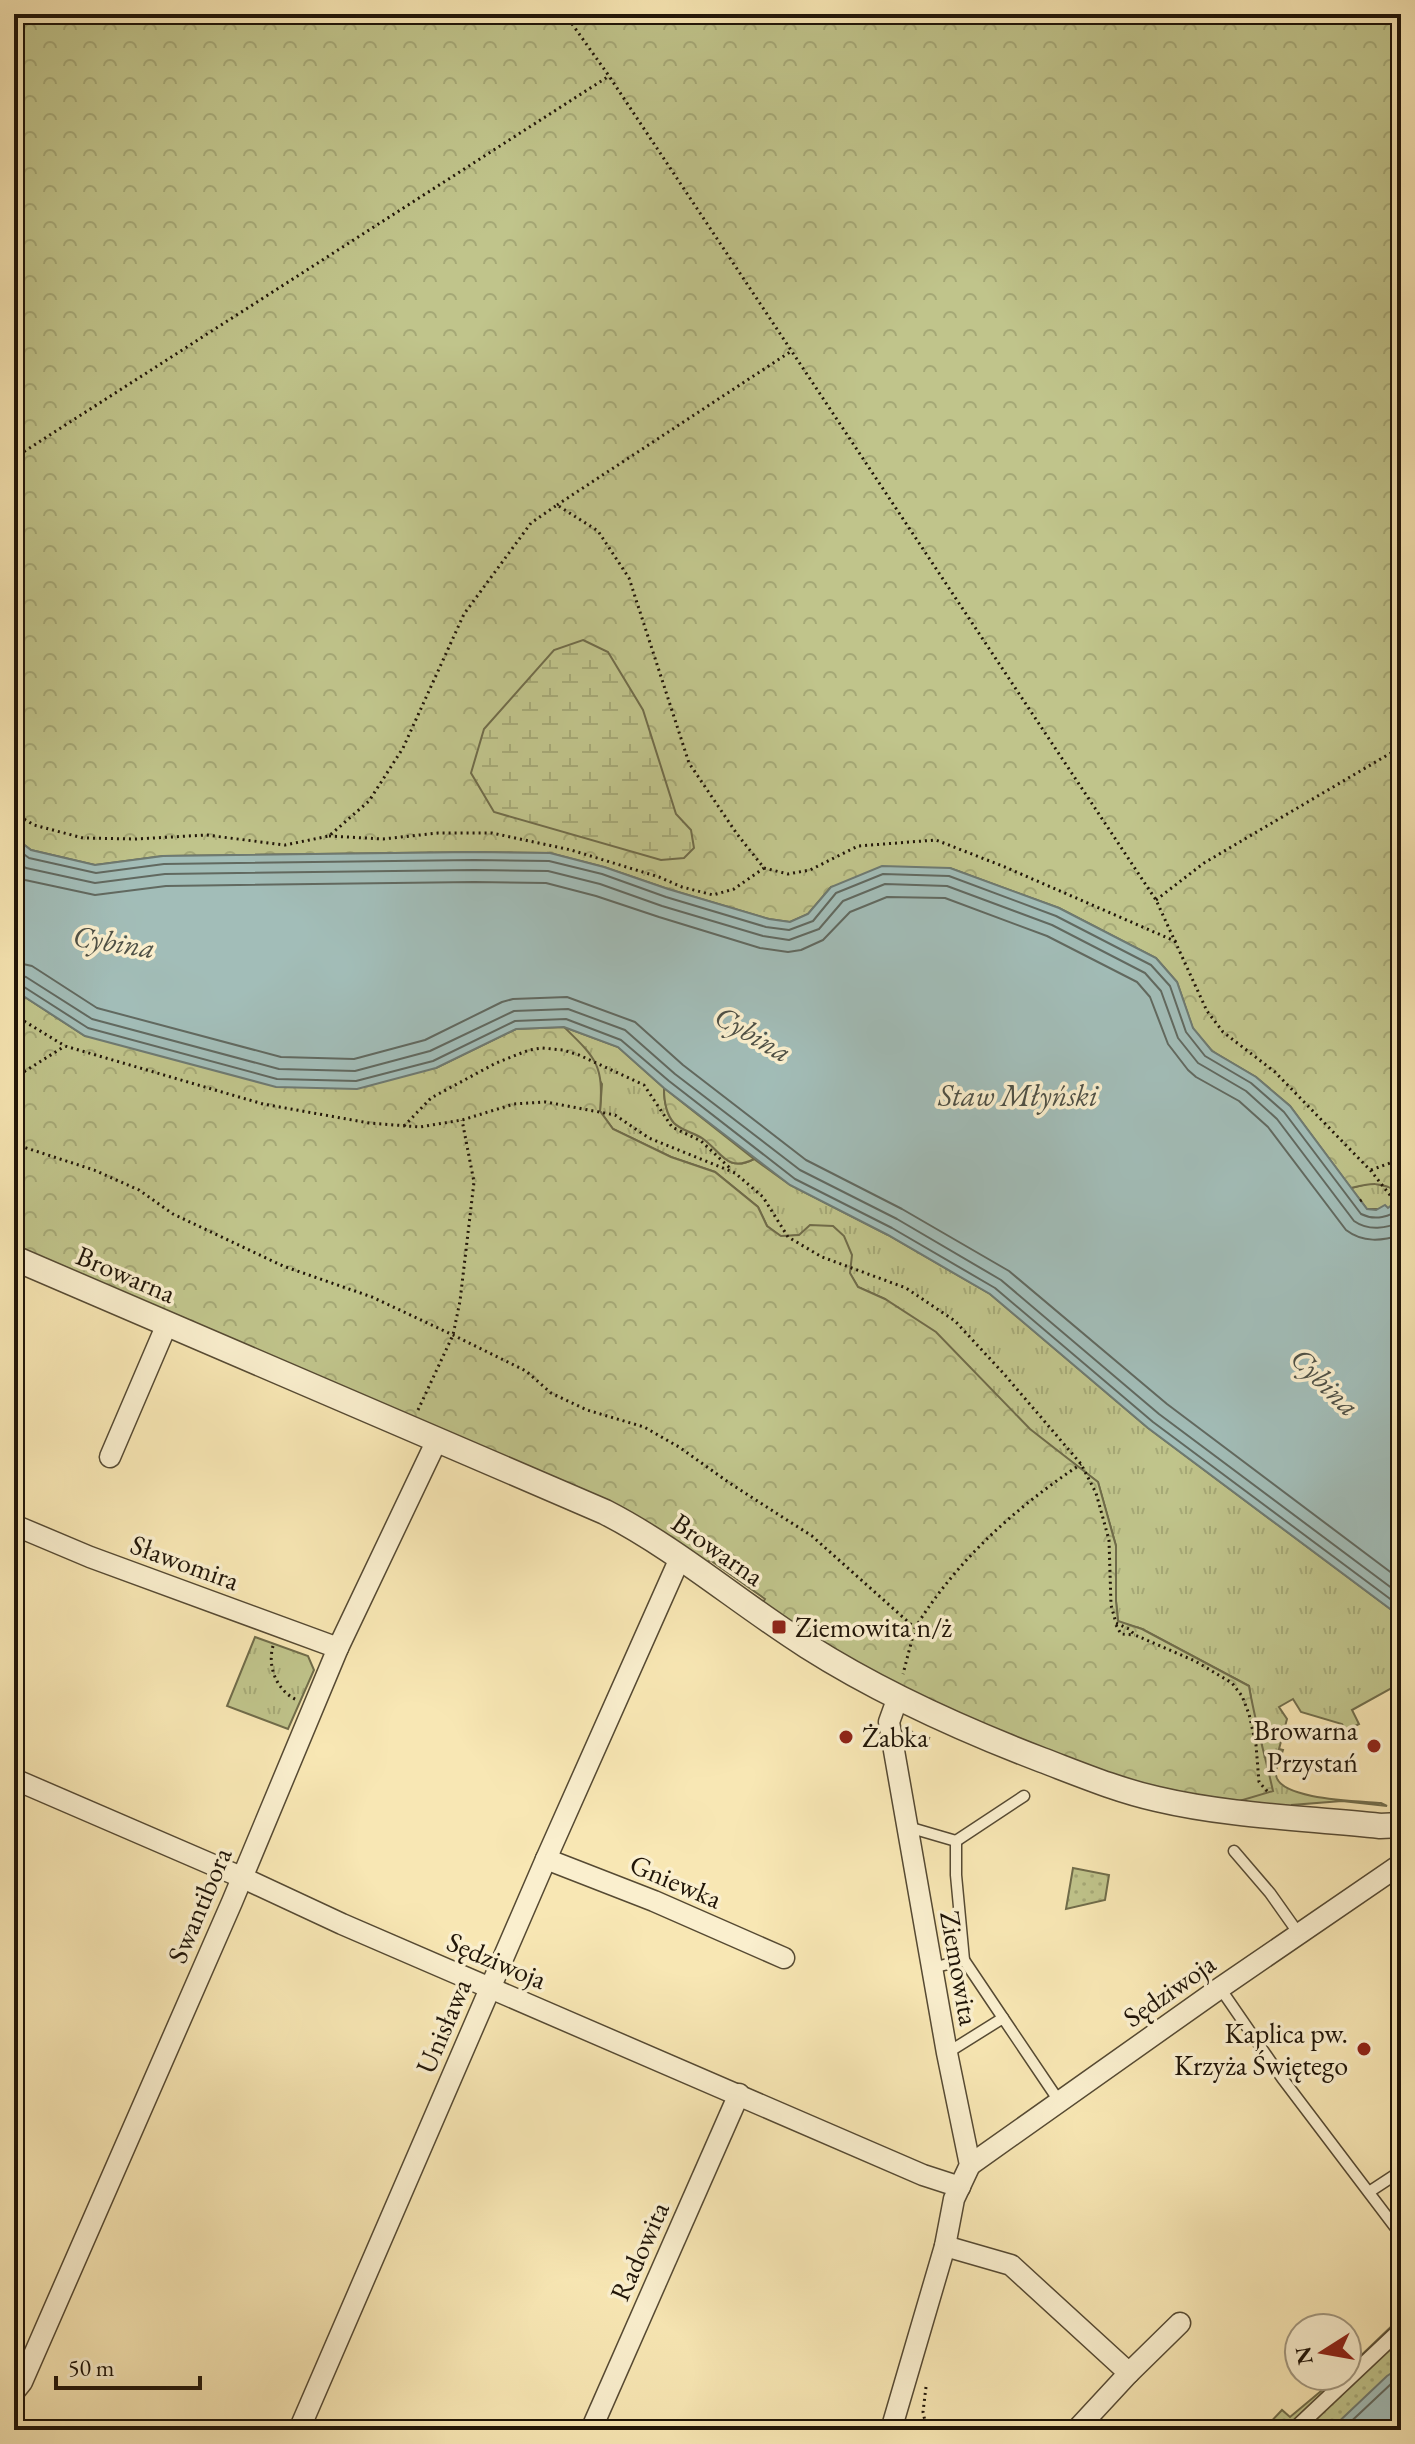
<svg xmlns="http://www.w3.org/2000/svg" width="1415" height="2444" viewBox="0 0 1415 2444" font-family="'EB Garamond',serif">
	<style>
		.grass { fill: url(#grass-tufts); stroke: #706c4a; stroke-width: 2 }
		.forest { fill: url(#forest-crowns); stroke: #706c4a; stroke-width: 2 }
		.wetland { fill: url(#wetland-marsh); stroke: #706c4a; stroke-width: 2 }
		.park { fill: url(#park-dots); stroke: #706c4a; stroke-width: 2 }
		.water { fill: #a2bdb8; stroke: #6e7a72; stroke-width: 2 }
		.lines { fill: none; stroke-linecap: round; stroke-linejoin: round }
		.shore { stroke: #616960; stroke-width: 2 }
		.service-casing { stroke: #564a33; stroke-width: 13 }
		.pedestrian-casing { stroke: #564a33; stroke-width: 17 }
		.minor-casing { stroke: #564a33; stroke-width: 23 }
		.tertiary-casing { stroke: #564a33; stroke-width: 27 }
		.path { stroke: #201508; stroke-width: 3; stroke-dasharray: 2 4; stroke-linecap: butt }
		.service { stroke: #faefce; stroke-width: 10 }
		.pedestrian { stroke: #faefce; stroke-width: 14 }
		.minor { stroke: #faefce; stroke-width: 20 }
		.tertiary { stroke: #faefce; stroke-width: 24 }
		.poi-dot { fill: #8f2418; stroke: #faefce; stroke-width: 3 }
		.labels { text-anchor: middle; stroke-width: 7; stroke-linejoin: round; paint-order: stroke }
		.street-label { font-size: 28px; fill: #201508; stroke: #faefce }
		.poi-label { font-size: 28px; fill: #201508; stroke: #faefce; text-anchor: start }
		.water-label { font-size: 30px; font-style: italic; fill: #4e5046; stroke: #faefce }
	</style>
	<defs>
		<pattern id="grass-tufts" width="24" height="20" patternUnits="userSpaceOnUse" patternTransform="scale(2)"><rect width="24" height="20" fill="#c0c48b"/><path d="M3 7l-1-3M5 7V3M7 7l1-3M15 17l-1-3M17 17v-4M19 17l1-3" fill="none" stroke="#a5a876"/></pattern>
		<pattern id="forest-crowns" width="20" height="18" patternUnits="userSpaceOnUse" patternTransform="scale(2)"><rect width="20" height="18" fill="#c0c48b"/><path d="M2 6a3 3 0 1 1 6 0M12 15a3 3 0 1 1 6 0" fill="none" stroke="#a5a876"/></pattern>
		<pattern id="wetland-marsh" width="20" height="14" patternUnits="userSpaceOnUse" patternTransform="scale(2)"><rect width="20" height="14" fill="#c0c48b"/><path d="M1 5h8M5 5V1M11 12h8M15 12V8" fill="none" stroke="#a5a876"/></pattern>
		<pattern id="park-dots" width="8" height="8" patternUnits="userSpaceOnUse" patternTransform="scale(2)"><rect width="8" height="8" fill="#c0c48b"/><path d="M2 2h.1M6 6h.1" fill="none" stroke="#a5a876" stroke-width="1.8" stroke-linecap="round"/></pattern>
	</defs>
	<rect width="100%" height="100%" fill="#f8e7b4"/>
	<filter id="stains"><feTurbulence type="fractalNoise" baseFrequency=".0025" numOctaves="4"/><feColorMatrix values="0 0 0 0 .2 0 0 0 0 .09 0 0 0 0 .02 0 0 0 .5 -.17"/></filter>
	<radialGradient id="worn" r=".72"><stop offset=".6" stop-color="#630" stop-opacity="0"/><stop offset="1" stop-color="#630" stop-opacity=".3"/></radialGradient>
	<g class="grass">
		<path d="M564,1027L618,1047L664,1088C664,1099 666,1114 674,1123C681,1130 694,1133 702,1138C722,1152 727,1173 754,1159L790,1185L888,1235L990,1294L1148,1428L1401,1617V1683L1352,1710L1359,1724L1346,1731L1342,1724L1301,1712L1293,1699L1279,1707L1287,1719L1279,1749L1283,1750C1281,1757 1275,1768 1276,1775C1279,1800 1360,1801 1381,1803L1387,1806L1342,1801L1292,1805V1808L1236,1802L1262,1745L1256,1731L1249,1686L1142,1629L1118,1622L1116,1601V1546L1098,1482L1030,1430L885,1299L858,1287L850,1274L799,1235L781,1237L767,1226L758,1207L715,1172L671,1157L613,1129L600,1111L602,1084Z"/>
		<polygon points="1371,1183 1393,1188 1401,1198 1388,1209 1367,1209 1351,1188"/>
		<polygon points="255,1637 308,1656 314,1670 288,1729 227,1706"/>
	</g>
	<g class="forest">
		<path d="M14,14H1401V1190L1397,1193C1385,1180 1367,1184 1351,1188L1290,1106L1256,1077L1212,1051L1193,1029L1177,982L1156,958L1059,908L950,868L831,887L808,914L790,922L769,919L668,889L604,867L550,853L474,852L163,856L95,865L31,850L14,837Z"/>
		<path d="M14,990L85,1036L436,1068L516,1029L564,1027C596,1058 604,1065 600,1111L613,1129L671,1157L715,1172L758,1207L767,1226L781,1236L799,1235L810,1225L833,1226L844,1236L852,1255L850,1273L858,1287L885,1299L936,1332L1030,1429L1098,1482L1116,1546V1601L1118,1621L1142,1629L1249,1686C1255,1722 1265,1755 1273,1791L1236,1802L1179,1794L1124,1781L959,1717L856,1664L762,1604L765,1599L710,1560L705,1565L14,1248Z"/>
		<path d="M664,1088L754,1159C727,1173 722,1152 702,1138C694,1133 681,1130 674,1123C666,1114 664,1099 664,1088Z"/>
	</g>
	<polygon class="wetland" points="583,640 608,652 643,710 676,814 691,830 694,848 684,858 661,860 494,812 471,773 484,729 554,650"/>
	<g class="park">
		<polygon points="1073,1868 1109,1875 1105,1900 1066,1909"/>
		<polygon points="1401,2317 1401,2430 1263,2430 1282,2410 1290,2417 1339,2376 1347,2376 1347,2369"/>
	</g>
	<g class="water">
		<polygon points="14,837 31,850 95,865 163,856 474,852 550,853 604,867 668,889 769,919 790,922 808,914 831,887 882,866 950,868 1059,908 1156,958 1177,982 1193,1028 1212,1051 1256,1077 1290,1106 1367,1209 1376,1210 1385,1205 1388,1208 1401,1197 1401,1617 1148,1428 990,1294 888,1235 790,1185 664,1088 618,1047 564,1027 516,1029 436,1068 357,1089 276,1087 85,1036 14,990"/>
		<polygon points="1401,2367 1401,2430 1330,2430 1387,2376"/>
	</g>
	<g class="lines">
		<g class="shore">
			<path d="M14,847L29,858L96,873L164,864L474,860L549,861L602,874L666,897L766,927L789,930L813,921L836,893L883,874L949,876L1056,916L1151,965L1170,986L1186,1032L1205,1056L1251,1083L1284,1112L1361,1214C1375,1221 1390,1217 1401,1208"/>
			<path d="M14,860L26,868L95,883L165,874L474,870L548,871L600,884L662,906L763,936L789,940L819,929L843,901L885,884L947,886L1052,925L1145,973L1161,991L1178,1038L1198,1063L1246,1091L1277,1119L1354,1221C1368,1231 1387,1229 1401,1221"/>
			<path d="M14,875L25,880L95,895L166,886L474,882L546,883L596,896L659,917L760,948L788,952L801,950L823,940L850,912L887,897L945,898L1047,936L1137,982L1150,997L1168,1044L1188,1070L1196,1077L1239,1101L1268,1127L1346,1230C1363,1243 1382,1241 1401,1235"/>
			<polyline points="14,962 32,966 97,1008 281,1057 354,1059 425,1040 502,1002 513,999 567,997 635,1022 683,1065 806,1160 902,1209 1009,1271 1167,1404 1401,1580"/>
			<polyline points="14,974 26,977 92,1019 279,1069 355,1071 430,1051 514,1011 568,1009 625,1030 675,1074 800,1170 897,1219 1001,1280 1159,1414 1401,1595"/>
			<polyline points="14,984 21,985 88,1028 277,1079 356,1081 433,1061 515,1021 566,1019 621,1040 669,1081 795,1179 892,1228 995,1288 1153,1422 1401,1607"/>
			<polyline points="1342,2430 1392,2383 1401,2377"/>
		</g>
		<defs>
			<g id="service">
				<polyline points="908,1827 956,1841 956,1875 964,1960"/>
				<polyline points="956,1841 1024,1796"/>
				<polyline points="1234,1851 1270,1893 1299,1934"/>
				<polyline points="932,1968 964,1960 1003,2018"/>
				<polyline points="1220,1988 1282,2078 1401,2235"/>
				<polyline points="947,2053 1003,2018 1059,2101"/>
				<polyline points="1369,2192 1401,2171"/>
			</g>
			<polyline id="pedestrian" points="1294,2430 1401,2329"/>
			<g id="minor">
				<polyline points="110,1457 167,1324"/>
				<polyline points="14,1525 90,1557 338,1648"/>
				<polyline points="14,1779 241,1877 342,1924 923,2175 960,2187"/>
				<polyline points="546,1859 654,1901 784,1958"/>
				<polyline points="970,2165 1220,1988 1401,1864"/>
				<polyline points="945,2246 1011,2265 1129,2373 1180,2323"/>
				<polyline points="14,2392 22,2382 232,1902 338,1648 437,1440"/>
				<polyline points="1079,2427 1129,2373"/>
				<polyline points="299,2430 546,1859 680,1558"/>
				<polyline points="591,2430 739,2094"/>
				<polyline points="891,2430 945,2246 954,2199 970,2165 947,2053 889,1722 898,1697"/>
			</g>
			<path id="tertiary" d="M14,1258L605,1512C677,1549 739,1603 807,1646C881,1693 961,1729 1042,1760C1079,1774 1117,1790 1157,1799C1229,1816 1306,1818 1380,1826L1401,1825"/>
		</defs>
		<use href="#service" class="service-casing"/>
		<use href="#pedestrian" class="pedestrian-casing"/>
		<use href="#minor" class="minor-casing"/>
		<use href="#tertiary" class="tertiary-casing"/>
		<g class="path">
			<polyline points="565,14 609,76 1156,900 1207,1011 1223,1032 1275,1072 1371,1171 1401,1209"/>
			<polyline points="14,458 609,76"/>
			<polyline points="557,505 790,352"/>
			<polyline points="14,813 34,825 83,838 136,839 206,835 285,845 329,836 369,801 403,748 464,614 531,523 557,505 598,531 629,578 689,763 737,834 764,868 788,874 810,870 858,846 936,840 1005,867 1177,942"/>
			<polyline points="329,836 383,839 438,833 492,833 571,850 659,877 682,887 713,895 734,889 764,868"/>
			<polyline points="1156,900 1204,863 1401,747"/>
			<polyline points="14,1015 65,1046 263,1104 369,1123 420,1127 462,1120 514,1104 546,1102 615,1115 649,1138 735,1173 763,1197 788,1237 822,1257 906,1288 955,1321 1004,1374 1081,1464 1096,1493 1109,1540 1111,1605 1116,1623 1129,1629 1135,1635 1195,1661 1232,1683 1242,1696 1249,1714 1256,1745 1259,1782 1268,1792"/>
			<polyline points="14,1078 65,1046"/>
			<polyline points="404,1126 431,1098 496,1063 529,1050 542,1048 563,1050 579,1055 644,1085 672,1127 701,1141 732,1170"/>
			<polyline points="14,1144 94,1170 139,1190 173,1214 283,1266 372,1297 453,1335 526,1371 551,1393 587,1410 644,1427 679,1447 731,1484 812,1536 915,1628 903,1674"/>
			<polyline points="1371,1170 1401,1159"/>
			<polyline points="1360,1201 1365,1198"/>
			<polyline points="418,1410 453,1335 460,1301 474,1182 462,1120"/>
			<polyline points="1116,1625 1121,1634 1135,1635"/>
			<path d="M915,1628C957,1560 1015,1508 1081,1464"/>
			<path d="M273,1646C267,1667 277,1691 297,1700"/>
			<polyline points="911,1732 931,1739"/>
			<polyline points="926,2387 923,2412 927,2430"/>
		</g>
		<use href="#service" class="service"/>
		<use href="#pedestrian" class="pedestrian"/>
		<use href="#minor" class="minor"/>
		<use href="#tertiary" class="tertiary"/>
	</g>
	<g class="poi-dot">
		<rect x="771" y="1619" width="16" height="16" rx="4"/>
		<circle cx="846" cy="1737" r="8"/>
		<circle cx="1374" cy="1746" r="8"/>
		<circle cx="1364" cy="2049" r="8"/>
	</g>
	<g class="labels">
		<g class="street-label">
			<text transform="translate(126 1274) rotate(23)" y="10">Browarna</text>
			<text transform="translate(718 1549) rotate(35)" y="10">Browarna</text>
			<text transform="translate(185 1562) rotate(20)" y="10">Sławomira</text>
			<text transform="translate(676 1881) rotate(23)" y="10">Gniewka</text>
			<text transform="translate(199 1905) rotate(-67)" y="10">Swantibora</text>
			<text transform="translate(497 1960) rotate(23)" y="10">Sędziwoja</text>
			<text transform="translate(960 1968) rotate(80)" y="10">Ziemowita</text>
			<text transform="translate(1169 1990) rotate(-35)" y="10">Sędziwoja</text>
			<text transform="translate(443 2026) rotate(-67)" y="10">Unisława</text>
			<text transform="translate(639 2251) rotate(-66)" y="10">Radowita</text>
		</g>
		<g class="poi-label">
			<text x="795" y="1637">Ziemowita n/ż</text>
			<text x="1358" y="1740" text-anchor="end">Browarna<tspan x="1358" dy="32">Przystań</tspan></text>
			<text x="862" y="1747">Żabka</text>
			<text x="1348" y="2043" text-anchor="end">Kaplica pw.<tspan x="1348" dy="32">Krzyża Świętego</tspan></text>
		</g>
		<g class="water-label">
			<text transform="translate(114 942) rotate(9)" y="10">Cybina</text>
			<text transform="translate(753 1034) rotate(30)" y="10">Cybina</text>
			<text x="1018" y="1106">Staw Młyński</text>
			<text transform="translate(1325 1382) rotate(45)" y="10">Cybina</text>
		</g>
	</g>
	<rect width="1415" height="2444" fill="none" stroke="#f8e7b4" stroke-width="48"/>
	<rect x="16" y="16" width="1383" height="2412" fill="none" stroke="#201508" stroke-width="4"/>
	<rect x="24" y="24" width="1367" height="2396" fill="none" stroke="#201508" stroke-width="2"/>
	<g transform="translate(1323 2352) rotate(259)"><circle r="38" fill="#faefce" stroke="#a3987f" stroke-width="2"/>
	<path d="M0-6L14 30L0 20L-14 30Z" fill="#8f2418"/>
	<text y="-12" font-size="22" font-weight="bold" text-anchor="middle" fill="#201508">N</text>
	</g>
	<path d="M56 2376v12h144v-12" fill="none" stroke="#201508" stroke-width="4"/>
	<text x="68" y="2376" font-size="24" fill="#201508" stroke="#faefce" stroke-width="6" paint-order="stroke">50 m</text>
	<rect width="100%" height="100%" filter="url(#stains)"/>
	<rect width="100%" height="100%" fill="url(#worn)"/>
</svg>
